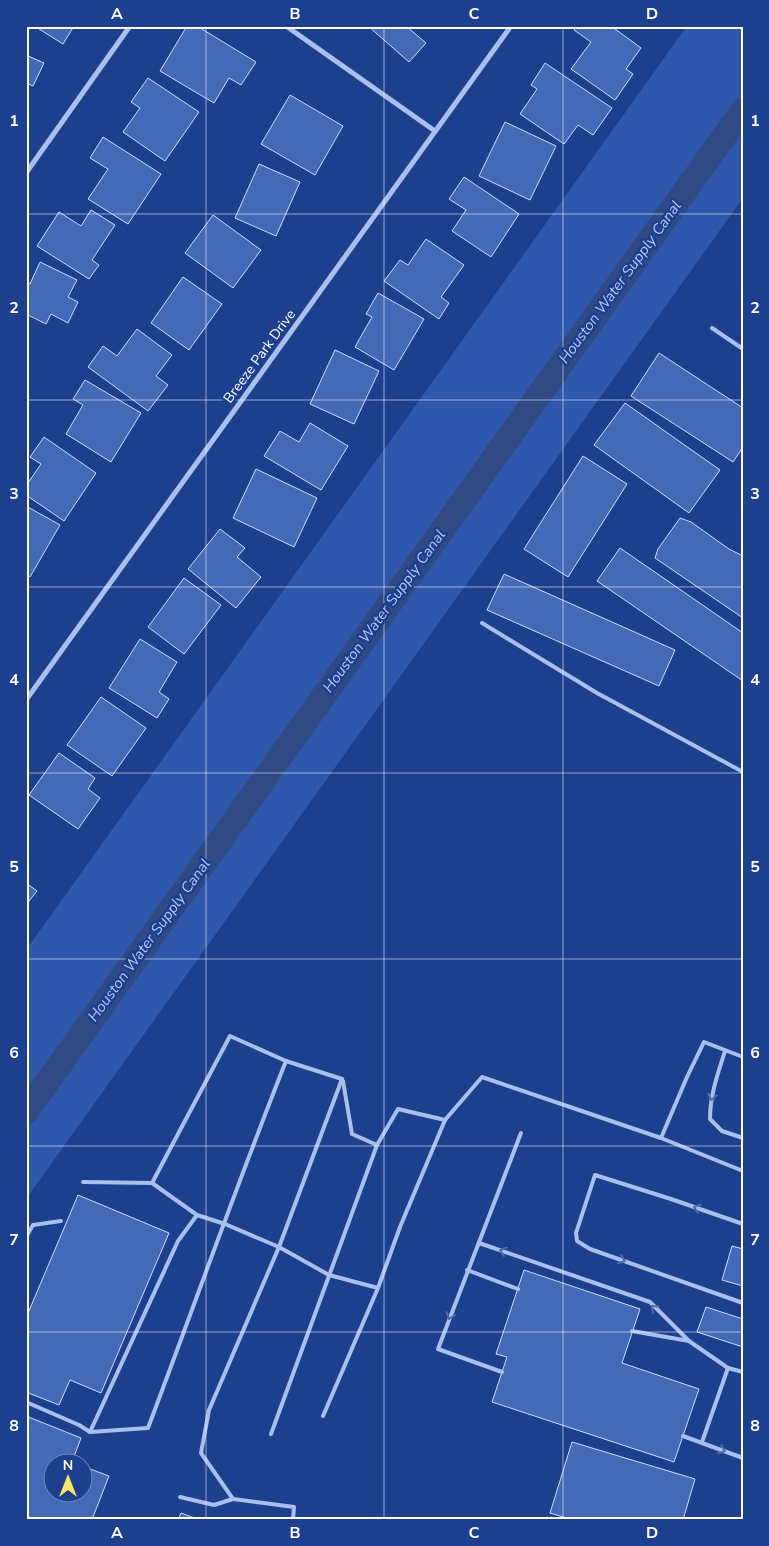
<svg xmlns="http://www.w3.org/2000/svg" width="769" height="1546" viewBox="0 0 769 1546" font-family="'Nunito Sans',sans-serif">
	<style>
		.green { fill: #2f58ac }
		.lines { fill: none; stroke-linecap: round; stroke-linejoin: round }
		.canal { stroke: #304a85; stroke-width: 25 }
		.building { fill: #4469b6; stroke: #cfddfa }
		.service { stroke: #a9c0ee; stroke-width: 4 }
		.minor { stroke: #a9c0ee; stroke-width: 5 }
		.oneway { stroke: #4d6cb0 }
		.grid { fill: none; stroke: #fff; stroke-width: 1; stroke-opacity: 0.55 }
		.labels { text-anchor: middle; stroke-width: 5; stroke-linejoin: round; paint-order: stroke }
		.street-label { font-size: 14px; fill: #fff; stroke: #1c3f8e }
		.water-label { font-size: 15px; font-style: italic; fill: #b5caf5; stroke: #1c3f8e }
		.neatline { fill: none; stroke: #fff; stroke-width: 2 }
		.grid-label { font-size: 16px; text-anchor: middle; font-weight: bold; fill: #fff }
	</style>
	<rect width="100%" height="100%" fill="#1c3f8e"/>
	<polygon class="green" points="687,26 743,26 743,198 26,1199 26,950"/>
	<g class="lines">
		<polyline class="canal" points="26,1112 743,110"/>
	</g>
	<g class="building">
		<polygon points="40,26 74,26 63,44 39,29"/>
		<polygon points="187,26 197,26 256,62 241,85 229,78 214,103 160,71"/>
		<polygon points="368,26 406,26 426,43 409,62"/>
		<polygon points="577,26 611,26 641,48 626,69 633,74 615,100 571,69 591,42 574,30"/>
		<polygon points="26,55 44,63 33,86 26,83"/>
		<polygon points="545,63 612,108 593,135 578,125 564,144 520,114 537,89 531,85"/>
		<polygon points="148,78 199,112 165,161 123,132 140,108 131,102"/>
		<polygon points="290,95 343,126 315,175 261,144"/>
		<polygon points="505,122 556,146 530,200 479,176"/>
		<polygon points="103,137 161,174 128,224 88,199 108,169 90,158"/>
		<polygon points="259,164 300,182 276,236 235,218"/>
		<polygon points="464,177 519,214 491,257 452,231 466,210 449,199"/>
		<polygon points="91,210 115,225 92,260 99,265 89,279 37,246 59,212 81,226"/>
		<polygon points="213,215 261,250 233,288 185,253"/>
		<polygon points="426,239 464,265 441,297 449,303 439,319 384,281 400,260 408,265"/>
		<polygon points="40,262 77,280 68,297 78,302 68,323 51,314 46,324 26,314 26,282 30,284"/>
		<polygon points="183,277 222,304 189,350 151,323"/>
		<polygon points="378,293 424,319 394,370 355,347 372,317 366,314"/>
		<polygon points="137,329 172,355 156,376 168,385 148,411 88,367 103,346 117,356"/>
		<polygon points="335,350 379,371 354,424 310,404"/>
		<polygon points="659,353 743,408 743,447 733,462 631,396"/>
		<polygon points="85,380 141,413 111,462 66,434 83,405 73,399"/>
		<polygon points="625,403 720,470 689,513 594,445"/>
		<polygon points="310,423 348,446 321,490 264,456 280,431 299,442"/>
		<polygon points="44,437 96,473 64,521 26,495 26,486 41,464 30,457"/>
		<polygon points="583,456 627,484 568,577 524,549"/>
		<polygon points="256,469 317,498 294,547 233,518"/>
		<polygon points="26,506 60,525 30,577 26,575"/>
		<polygon points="680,518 691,522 729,549 743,556 743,618 655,558 658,549"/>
		<polygon points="220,529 245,548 237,557 261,577 236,608 188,569"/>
		<polygon points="620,548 743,633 743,681 597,581"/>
		<polygon points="504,574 675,650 659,686 487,610"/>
		<polygon points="184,578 221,605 184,654 148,627"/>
		<polygon points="140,639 177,662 159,692 169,699 157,718 109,688"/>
		<polygon points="101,697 146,728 112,776 67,745"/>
		<polygon points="59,753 95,778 88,789 100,798 78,829 29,795"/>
		<polygon points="26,883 37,891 26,905"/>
		<polygon points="78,1195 169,1233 101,1393 70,1380 59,1405 26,1392 26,1318"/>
		<polygon points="732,1246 743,1249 743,1286 722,1280"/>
		<polygon points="524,1270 640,1309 622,1363 699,1389 674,1462 492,1402 507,1357 496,1354"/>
		<polygon points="706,1307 743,1319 743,1347 697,1332"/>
		<polygon points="26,1416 81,1438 72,1462 76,1464 52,1464 52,1494 82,1494 82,1466 109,1476 93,1517 99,1520 26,1520"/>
		<polygon points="572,1442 695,1479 683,1520 573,1520 550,1513"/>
		<polygon points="181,1513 200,1520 178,1520"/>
	</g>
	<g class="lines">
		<g class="service">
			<polyline points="712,328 743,349"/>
			<polyline points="482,623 597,693 743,772"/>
			<path d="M725,1051C718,1073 710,1095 710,1119L722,1131L743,1138"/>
			<polyline points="343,1081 352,1134 377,1145"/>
			<polyline points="661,1138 687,1077 704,1042 743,1057"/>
			<polyline points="83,1182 152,1183 197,1215 225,1224 279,1247 329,1275 378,1288"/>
			<polyline points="152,1183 230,1036 286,1061 342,1079"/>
			<polyline points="743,1224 671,1199 595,1175 576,1233 577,1241 590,1249 743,1303"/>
			<polyline points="26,1237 33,1225 61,1221"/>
			<polyline points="479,1243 650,1302 689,1341 728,1368 743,1372"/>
			<polyline points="467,1270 518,1289"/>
			<polyline points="632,1331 689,1341"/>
			<polyline points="502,1372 438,1349 521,1133"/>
			<path d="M26,1402L79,1425L90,1432L148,1428C194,1306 238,1182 286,1061"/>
			<polyline points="323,1416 378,1288 400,1227 445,1120 482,1077 661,1138 743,1171"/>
			<polyline points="90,1432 178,1241 197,1215"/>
			<polyline points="271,1434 377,1145 398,1109 445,1120"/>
			<polyline points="683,1436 743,1458"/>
			<polyline points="702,1442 728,1368"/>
			<polyline points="180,1497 214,1505 233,1499"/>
			<polyline points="293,1520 294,1507 233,1499 201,1453 209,1410 279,1247 342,1079"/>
		</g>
		<g class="minor">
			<polyline points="286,26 435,131"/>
			<polyline points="26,173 130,26"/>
			<polyline points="26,700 511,26"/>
		</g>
	</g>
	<defs><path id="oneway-chevron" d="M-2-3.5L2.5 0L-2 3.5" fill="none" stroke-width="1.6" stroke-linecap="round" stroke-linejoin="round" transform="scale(1.25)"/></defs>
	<g class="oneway">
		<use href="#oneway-chevron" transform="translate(712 1097) rotate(101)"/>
		<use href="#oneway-chevron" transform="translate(697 1208) rotate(-161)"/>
		<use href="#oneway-chevron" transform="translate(503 1251) rotate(-161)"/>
		<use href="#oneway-chevron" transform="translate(622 1260) rotate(20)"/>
		<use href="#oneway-chevron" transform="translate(654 1308) rotate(-138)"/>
		<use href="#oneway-chevron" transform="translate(450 1316) rotate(110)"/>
		<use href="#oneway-chevron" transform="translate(722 1450) rotate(21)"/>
	</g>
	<path class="grid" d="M206,26V1520M384,26V1520M563,26V1520M26,214H743M26,400H743M26,587H743M26,773H743M26,959H743M26,1146H743M26,1332H743"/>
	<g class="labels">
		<g class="street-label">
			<text transform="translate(259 356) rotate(-54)" y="5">Breeze Park Drive</text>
		</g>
		<g class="water-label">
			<text transform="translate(620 282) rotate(-54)" y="5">Houston Water Supply Canal</text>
			<text transform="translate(384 611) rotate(-54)" y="5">Houston Water Supply Canal</text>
			<text transform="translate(149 940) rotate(-54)" y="5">Houston Water Supply Canal</text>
		</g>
	</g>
	<rect width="769" height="1546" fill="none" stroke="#1c3f8e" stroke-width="55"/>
	<g transform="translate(68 1478)"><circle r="24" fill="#1c3f8e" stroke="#778cbb"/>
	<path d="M0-4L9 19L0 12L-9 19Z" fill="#fee567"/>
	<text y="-8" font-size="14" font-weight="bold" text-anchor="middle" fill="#ffffff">N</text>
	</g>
	<rect x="28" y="28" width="714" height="1490" class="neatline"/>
	<g class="grid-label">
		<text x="117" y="19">A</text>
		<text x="295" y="19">B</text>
		<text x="474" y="19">C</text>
		<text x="652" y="19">D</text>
		<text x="14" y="126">1</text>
		<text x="755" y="126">1</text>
		<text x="14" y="313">2</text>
		<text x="755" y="313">2</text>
		<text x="14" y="499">3</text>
		<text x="755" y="499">3</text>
		<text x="14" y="685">4</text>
		<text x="755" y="685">4</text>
		<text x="14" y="872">5</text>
		<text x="755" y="872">5</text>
		<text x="14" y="1058">6</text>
		<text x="755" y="1058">6</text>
		<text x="14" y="1245">7</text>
		<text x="755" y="1245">7</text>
		<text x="14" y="1431">8</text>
		<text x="755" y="1431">8</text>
		<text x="117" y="1538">A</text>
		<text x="295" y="1538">B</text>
		<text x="474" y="1538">C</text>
		<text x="652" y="1538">D</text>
	</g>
</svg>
